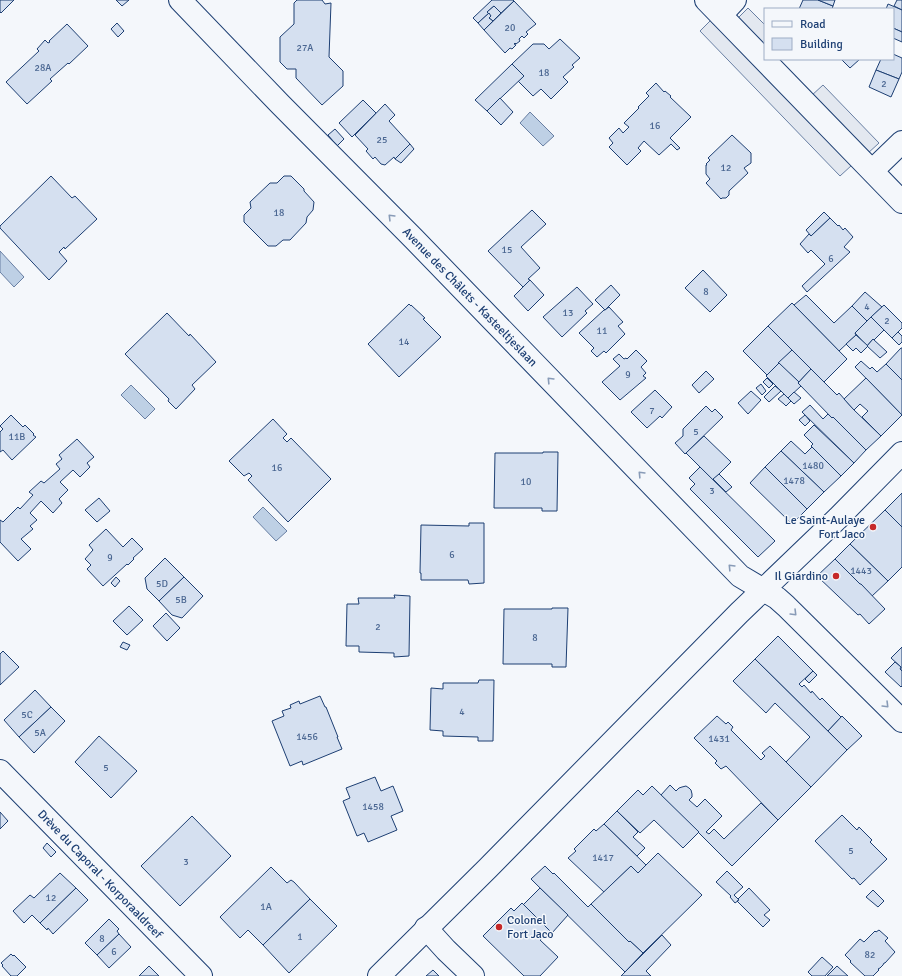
<svg xmlns="http://www.w3.org/2000/svg" width="902" height="976" viewBox="0 0 902 976" font-family="Signika,sans-serif">
	<style>
		.parking { fill: #e3e8f0; stroke: #687fa3 }
		.water { fill: #bed0e5; stroke: #687fa3 }
		.building { fill: #d5e0f0; stroke: #1d3f73 }
		.lines { fill: none; stroke-linecap: round; stroke-linejoin: round }
		.minor-casing { stroke: #1d3f73; stroke-width: 24 }
		.major-casing { stroke: #1d3f73; stroke-width: 24 }
		.minor { stroke: #f4f7fb; stroke-width: 22 }
		.major { stroke: #f4f7fb; stroke-width: 22 }
		.oneway { stroke: #889bb7 }
		.poi-dot { fill: #c62828; stroke: #f4f7fb; stroke-width: 1.5 }
		.labels { text-anchor: middle; stroke-width: 3; stroke-linejoin: round; paint-order: stroke }
		.number-label { font-size: 10px; fill: #4b6792 }
		.street-label { font-size: 12px; fill: #1d3f73; stroke: #f4f7fb }
		.poi-label { font-size: 12px; fill: #1d3f73; stroke: #f4f7fb; text-anchor: end }
	</style>
	<rect width="100%" height="100%" fill="#f4f7fb"/>
	<g class="parking">
		<polygon points="748,8 765,25 765,48 737,19"/>
		<polygon points="711,20 852,165 840,176 700,31"/>
		<polygon points="823,85 879,143 867,154 811,96"/>
	</g>
	<g class="water">
		<polygon points="530,112 554,136 543,146 520,123"/>
		<polygon points="0,251 24,277 14,287 0,272"/>
		<polygon points="131,385 155,409 145,419 121,395"/>
		<polygon points="263,507 287,531 276,541 253,517"/>
	</g>
	<g class="building">
		<polygon points="0,0 14,0 1,13 0,12"/>
		<polygon points="116,0 129,0 122,6"/>
		<polygon points="297,0 322,0 325,4 331,3 329,57 343,71 343,86 322,105 296,78 296,69 287,69 280,62 280,37 294,24 294,3"/>
		<polygon points="492,0 513,0 514,1 501,13 494,6 487,12 489,13 478,23 473,18"/>
		<polygon points="803,0 818,0 833,6 832,9 799,9"/>
		<polygon points="818,0 835,0 833,6"/>
		<polygon points="897,0 902,0 902,10 894,6"/>
		<polygon points="514,1 536,24 526,32 528,34 524,38 522,36 519,39 520,41 516,44 515,43 514,44 516,45 512,49 510,48 505,53 484,30"/>
		<polygon points="888,4 902,10 902,32 893,28 893,9 886,9"/>
		<polygon points="494,6 501,13 493,21 489,18 491,16 487,12"/>
		<polygon points="489,13 491,16 489,18 493,21 484,30 478,23"/>
		<polygon points="117,23 124,31 118,37 111,29"/>
		<polygon points="67,24 88,46 69,64 68,63 50,79 52,81 27,104 6,82 39,51 37,49 45,40 48,43 50,42 49,41"/>
		<polygon points="893,28 902,32 902,42 893,38"/>
		<polygon points="560,39 580,58 572,65 574,67 563,77 568,82 551,99 541,89 533,96 518,81 524,76 512,64 533,44 544,44 549,49"/>
		<polygon points="893,54 902,58 902,72 899,79 876,70 881,59 893,59"/>
		<polygon points="841,59 860,59 850,68"/>
		<polygon points="512,64 524,76 487,111 475,100"/>
		<polygon points="876,70 899,79 891,97 869,87"/>
		<polygon points="656,83 664,92 665,91 671,96 670,97 691,117 670,138 680,148 677,150 671,144 659,155 644,141 638,148 641,151 627,165 609,147 613,143 609,138 619,128 623,133 629,127 624,123 639,108 638,107 649,96 646,93"/>
		<polygon points="500,98 513,112 501,125 487,111"/>
		<polygon points="363,100 376,113 352,137 339,123"/>
		<polygon points="385,104 395,115 389,121 410,144 395,159 394,157 385,165 381,164 375,157 373,159 366,151 368,149 355,135"/>
		<polygon points="335,129 344,139 337,146 328,135"/>
		<polygon points="732,135 751,153 751,163 744,168 748,173 729,191 729,195 726,198 722,198 721,199 706,183 710,179 706,174 706,165 707,165 706,164 710,160 708,158"/>
		<polygon points="410,144 414,149 401,163 395,159"/>
		<polygon points="51,176 72,198 75,196 97,219 65,249 64,247 59,252 67,261 49,280 0,228 0,226"/>
		<polygon points="284,176 291,176 304,189 304,191 314,202 313,210 307,217 306,223 290,240 283,240 276,246 268,246 244,222 244,215 251,208 250,202 270,183 277,183"/>
		<polygon points="532,210 546,224 521,247 540,268 528,279 530,280 523,287 488,251"/>
		<polygon points="824,212 830,218 811,236 806,230"/>
		<polygon points="830,218 838,226 839,225 843,230 845,228 853,237 844,247 850,252 807,292 802,286 825,264 811,250 808,253 800,244 809,234 811,236"/>
		<polygon points="703,270 727,295 710,312 685,288"/>
		<polygon points="530,280 544,295 528,311 514,296"/>
		<polygon points="611,285 620,295 605,310 595,300"/>
		<polygon points="577,287 593,304 585,311 587,313 562,337 543,317"/>
		<polygon points="865,292 882,307 867,321 852,306"/>
		<polygon points="806,295 834,323 852,306 867,321 855,333 856,335 839,351 794,305"/>
		<polygon points="792,303 847,359 824,382 768,326"/>
		<polygon points="409,304 411,306 411,305 425,318 423,319 441,337 399,377 368,344"/>
		<polygon points="884,305 902,323 902,328 892,338 871,317"/>
		<polygon points="609,307 623,322 618,326 625,334 606,353 604,351 597,357 591,351 594,348 579,333 604,310 605,310"/>
		<polygon points="167,313 189,336 190,334 216,362 192,385 195,389 176,409 168,401 169,399 125,354"/>
		<polygon points="871,317 884,330 874,340 873,339 867,346 855,333"/>
		<polygon points="768,326 792,350 767,375 743,351"/>
		<polygon points="898,332 902,336 902,342 899,345 892,338"/>
		<polygon points="856,335 868,346 861,353 856,348 853,351 846,344"/>
		<polygon points="873,339 887,352 880,358 867,346"/>
		<polygon points="901,348 902,348 902,380 886,364"/>
		<polygon points="636,350 647,361 641,367 646,373 643,376 646,378 620,400 602,382 620,366 613,359 619,354 624,359 626,358 627,359"/>
		<polygon points="792,350 811,369 799,382 778,363"/>
		<polygon points="861,361 870,369 872,367 877,372 886,364 902,380 902,415 855,367"/>
		<polygon points="779,363 799,382 798,383 801,386 788,398 766,376"/>
		<polygon points="811,369 837,395 839,393 854,410 881,436 866,450 833,417 832,418 798,383"/>
		<polygon points="706,371 714,379 699,393 692,385"/>
		<polygon points="767,378 773,384 769,388 763,382"/>
		<polygon points="866,378 902,415 881,436 862,417 868,411 860,404 854,410 844,399"/>
		<polygon points="761,384 766,391 762,395 756,388"/>
		<polygon points="775,386 781,391 769,402 764,397"/>
		<polygon points="655,390 672,407 662,418 660,416 647,428 631,412"/>
		<polygon points="751,391 761,400 748,414 738,403"/>
		<polygon points="794,392 801,398 794,404 788,398"/>
		<polygon points="784,394 791,401 786,406 784,404 778,399"/>
		<polygon points="810,405 823,419 828,414 832,418 833,417 866,450 854,463 802,412"/>
		<polygon points="706,406 712,412 715,409 723,417 685,454 675,443 683,436 683,429"/>
		<polygon points="11,415 23,427 25,425 34,434 33,435 36,437 12,460 3,450 0,452 0,432 3,429 0,426"/>
		<polygon points="805,415 810,421 805,426 799,420"/>
		<polygon points="273,419 287,434 283,438 287,442 291,438 331,479 288,522 248,480 252,476 249,473 244,476 229,461"/>
		<polygon points="814,425 854,463 841,476 811,446 813,444 804,435"/>
		<polygon points="704,436 731,462 713,480 686,453"/>
		<polygon points="77,439 94,457 87,463 90,467 80,477 73,470 60,482 68,490 59,499 62,503 53,513 41,501 30,513 37,520 30,526 33,529 21,539 31,549 18,561 0,542 0,520 3,522 18,507 20,509 33,495 29,492 41,481 44,483 60,469 56,464 62,459 59,455"/>
		<polygon points="791,441 805,454 812,447 841,476 824,492 781,451"/>
		<polygon points="781,451 824,492 807,509 765,467"/>
		<polygon points="543,452 558,452 557,511 542,511 542,508 494,508 495,453 543,453"/>
		<polygon points="700,467 775,541 758,557 690,489 695,484 689,478"/>
		<polygon points="765,467 807,509 792,524 750,483"/>
		<polygon points="719,474 732,487 726,492 713,479"/>
		<polygon points="902,493 902,527 885,510"/>
		<polygon points="99,498 110,511 97,522 85,510"/>
		<polygon points="885,510 902,527 902,567 888,581 850,544"/>
		<polygon points="469,523 484,523 484,583 469,584 468,580 421,580 421,573 420,573 421,525 469,526"/>
		<polygon points="106,529 123,547 132,538 143,549 133,558 134,559 128,565 127,564 103,586 87,569 91,565 85,559 93,550 89,545"/>
		<polygon points="850,544 888,581 872,596 835,559"/>
		<polygon points="165,558 184,577 159,601 147,589 145,578"/>
		<polygon points="835,559 860,584 861,584 885,609 869,624 860,614 858,615 817,576"/>
		<polygon points="116,577 120,581 115,587 111,583"/>
		<polygon points="184,577 203,596 182,618 172,615 159,601"/>
		<polygon points="394,595 410,596 409,656 394,657 394,653 359,652 359,646 346,646 347,604 359,604 358,598 395,598"/>
		<polygon points="129,606 143,620 127,635 113,621"/>
		<polygon points="552,608 568,608 566,667 552,667 552,664 503,664 504,609 552,609"/>
		<polygon points="166,613 180,628 167,641 153,626"/>
		<polygon points="778,636 813,671 799,684 802,687 804,685 811,693 812,691 820,700 822,698 841,717 828,731 755,659"/>
		<polygon points="123,642 130,645 127,650 120,647"/>
		<polygon points="902,647 902,671 900,669 901,667 891,658"/>
		<polygon points="3,651 19,667 0,685 0,654"/>
		<polygon points="755,659 847,750 811,787 786,762 810,737 775,703 766,713 733,681"/>
		<polygon points="895,662 901,667 900,669 902,671 902,686 901,687 885,672"/>
		<polygon points="813,671 817,675 809,683 805,679"/>
		<polygon points="479,680 494,680 493,741 478,741 478,737 443,736 443,731 430,730 431,688 443,689 443,683 478,683"/>
		<polygon points="35,690 51,707 19,737 4,720"/>
		<polygon points="320,696 325,707 326,707 338,737 337,737 342,749 303,765 302,761 290,766 272,721 284,716 282,711 291,708 290,705 299,701 300,704"/>
		<polygon points="51,707 65,721 34,753 19,737"/>
		<polygon points="717,716 726,724 728,722 733,727 731,730 761,760 765,756 762,753 770,746 811,787 778,820 726,766 721,769 715,763 717,761 694,738"/>
		<polygon points="842,716 862,736 847,750 828,731"/>
		<polygon points="99,736 137,771 111,798 75,762"/>
		<polygon points="375,777 381,791 393,786 403,811 391,816 397,830 368,842 364,833 357,836 343,801 350,798 346,788"/>
		<polygon points="670,785 676,791 679,788 682,787 686,786 689,788 691,790 692,794 692,797 689,800 697,807 705,799 722,816 706,832 709,834 714,829 724,839 761,803 778,820 732,866 661,795"/>
		<polygon points="652,786 699,832 683,848 654,820 640,833 617,811 638,790 643,795"/>
		<polygon points="617,811 638,832 633,837 645,848 637,856 604,824"/>
		<polygon points="0,812 8,821 0,829"/>
		<polygon points="842,815 857,830 859,827 872,840 870,842 887,859 860,885 854,878 852,879 815,841"/>
		<polygon points="192,816 231,856 180,906 141,866"/>
		<polygon points="604,824 646,865 638,873 631,866 604,892 568,858 576,851 574,849 594,829 596,831"/>
		<polygon points="47,843 56,852 51,857 43,848"/>
		<polygon points="658,853 702,895 643,953 630,941 629,942 591,904 631,866 638,873"/>
		<polygon points="545,866 553,874 554,873 588,907 591,904 629,942 630,941 643,953 625,972 531,879"/>
		<polygon points="271,867 287,883 291,880 294,882 310,899 263,945 248,930 240,938 220,917"/>
		<polygon points="727,871 743,887 734,895 739,900 735,903 730,897 731,896 716,882"/>
		<polygon points="60,873 76,888 40,923 32,915 24,923 13,911 30,895 34,898"/>
		<polygon points="76,888 88,900 53,934 48,928 47,930 40,923"/>
		<polygon points="540,888 568,915 552,933 523,905"/>
		<polygon points="749,888 770,910 764,915 770,920 763,927 737,901 739,900 738,899"/>
		<polygon points="873,890 884,901 878,907 866,897"/>
		<polygon points="310,899 337,926 289,973 263,945"/>
		<polygon points="522,903 550,931 540,940 558,957 540,976 524,976 483,936 511,908 514,911"/>
		<polygon points="109,919 119,929 117,931 119,934 97,955 85,943"/>
		<polygon points="879,930 888,938 885,941 895,952 885,963 884,963 883,965 880,968 878,969 879,970 873,976 865,976 850,962 851,961 845,955 860,939 864,942 875,931 876,932"/>
		<polygon points="119,934 131,947 109,968 97,955"/>
		<polygon points="662,935 671,945 646,971 651,976 621,976"/>
		<polygon points="11,954 13,956 14,955 26,967 17,976 11,976 2,966 3,965 1,963"/>
		<polygon points="822,957 833,967 825,976 812,976 808,972"/>
		<polygon points="149,966 159,976 139,976"/>
		<polygon points="837,966 848,976 827,976"/>
		<polygon points="433,970 439,976 426,976"/>
	</g>
	<g class="lines">
		<defs>
			<g id="minor">
				<polyline points="180,0 280,104 414,239 740,576 777,598 786,606 902,721"/>
				<polyline points="706,0 902,202"/>
				<polyline points="721,15 735,0"/>
				<polyline points="873,170 902,142"/>
				<polyline points="0,771 201,976"/>
				<polyline points="426,928 446,950 473,976"/>
			</g>
			<polyline id="major" points="379,976 488,868 739,613 838,518 902,453"/>
		</defs>
		<use href="#minor" class="minor-casing"/>
		<use href="#major" class="major-casing"/>
		<use href="#minor" class="minor"/>
		<use href="#major" class="major"/>
	</g>
	<defs><path id="oneway-chevron" d="M-2-3.5L2.5 0L-2 3.5" fill="none" stroke-width="1.6" stroke-linecap="round" stroke-linejoin="round"/></defs>
	<g class="oneway">
		<use href="#oneway-chevron" transform="translate(391 217) rotate(-135)"/>
		<use href="#oneway-chevron" transform="translate(550 380) rotate(-134)"/>
		<use href="#oneway-chevron" transform="translate(641 474) rotate(-134)"/>
		<use href="#oneway-chevron" transform="translate(731 567) rotate(-134)"/>
		<use href="#oneway-chevron" transform="translate(794 613) rotate(45)"/>
		<use href="#oneway-chevron" transform="translate(886 705) rotate(45)"/>
	</g>
	<g class="poi-dot">
		<circle cx="873" cy="527" r="4"/>
		<circle cx="836" cy="576" r="4"/>
		<circle cx="499" cy="927" r="4"/>
	</g>
	<g class="labels">
		<g class="number-label">
			<text x="510" y="31">20</text>
			<text x="305" y="51">27A</text>
			<text x="43" y="71">28A</text>
			<text x="544" y="76">18</text>
			<text x="884" y="87">2</text>
			<text x="655" y="129">16</text>
			<text x="382" y="143">25</text>
			<text x="726" y="171">12</text>
			<text x="279" y="216">18</text>
			<text x="507" y="253">15</text>
			<text x="831" y="262">6</text>
			<text x="706" y="295">8</text>
			<text x="867" y="310">4</text>
			<text x="568" y="316">13</text>
			<text x="887" y="324">2</text>
			<text x="602" y="334">11</text>
			<text x="404" y="345">14</text>
			<text x="628" y="378">9</text>
			<text x="652" y="414">7</text>
			<text x="696" y="435">5</text>
			<text x="17" y="440">11B</text>
			<text x="813" y="469">1480</text>
			<text x="277" y="471">16</text>
			<text x="794" y="484">1478</text>
			<text x="526" y="485">10</text>
			<text x="712" y="494">3</text>
			<text x="452" y="558">6</text>
			<text x="110" y="561">9</text>
			<text x="861" y="574">1443</text>
			<text x="162" y="587">5D</text>
			<text x="181" y="603">5B</text>
			<text x="378" y="630">2</text>
			<text x="535" y="641">8</text>
			<text x="462" y="715">4</text>
			<text x="27" y="718">5C</text>
			<text x="40" y="736">5A</text>
			<text x="307" y="740">1456</text>
			<text x="719" y="742">1431</text>
			<text x="106" y="771">5</text>
			<text x="373" y="810">1458</text>
			<text x="851" y="854">5</text>
			<text x="603" y="861">1417</text>
			<text x="186" y="865">3</text>
			<text x="51" y="901">12</text>
			<text x="266" y="910">1A</text>
			<text x="300" y="940">1</text>
			<text x="102" y="942">8</text>
			<text x="114" y="955">6</text>
			<text x="870" y="958">82</text>
		</g>
		<g class="street-label">
			<text transform="translate(470 297) rotate(46)" y="4">Avenue des Châlets - Kasteeltjeslaan</text>
			<text transform="translate(100 874) rotate(46)" y="4">Drève du Caporal - Korporaaldreef</text>
		</g>
		<g class="poi-label">
			<text x="865" y="524">Le Saint-Aulaye<tspan x="865" dy="14">Fort Jaco</tspan></text>
			<text x="828" y="580">Il Giardino</text>
			<text x="507" y="924" text-anchor="start">Colonel<tspan x="507" dy="14">Fort Jaco</tspan></text>
		</g>
	</g>
	<rect x="764" y="8" width="130" height="52" fill="#f4f7fb" stroke="#9eadc5"/>
	<rect x="772" y="21" width="20" height="6" fill="#f4f7fb" stroke="#9eadc5"/>
	<text x="800" y="28" font-size="12" fill="#1d3f73">Road</text>
	<rect x="772" y="38" width="20" height="12" fill="#d5e0f0" stroke="#9eadc5"/>
	<text x="800" y="48" font-size="12" fill="#1d3f73">Building</text>
</svg>
